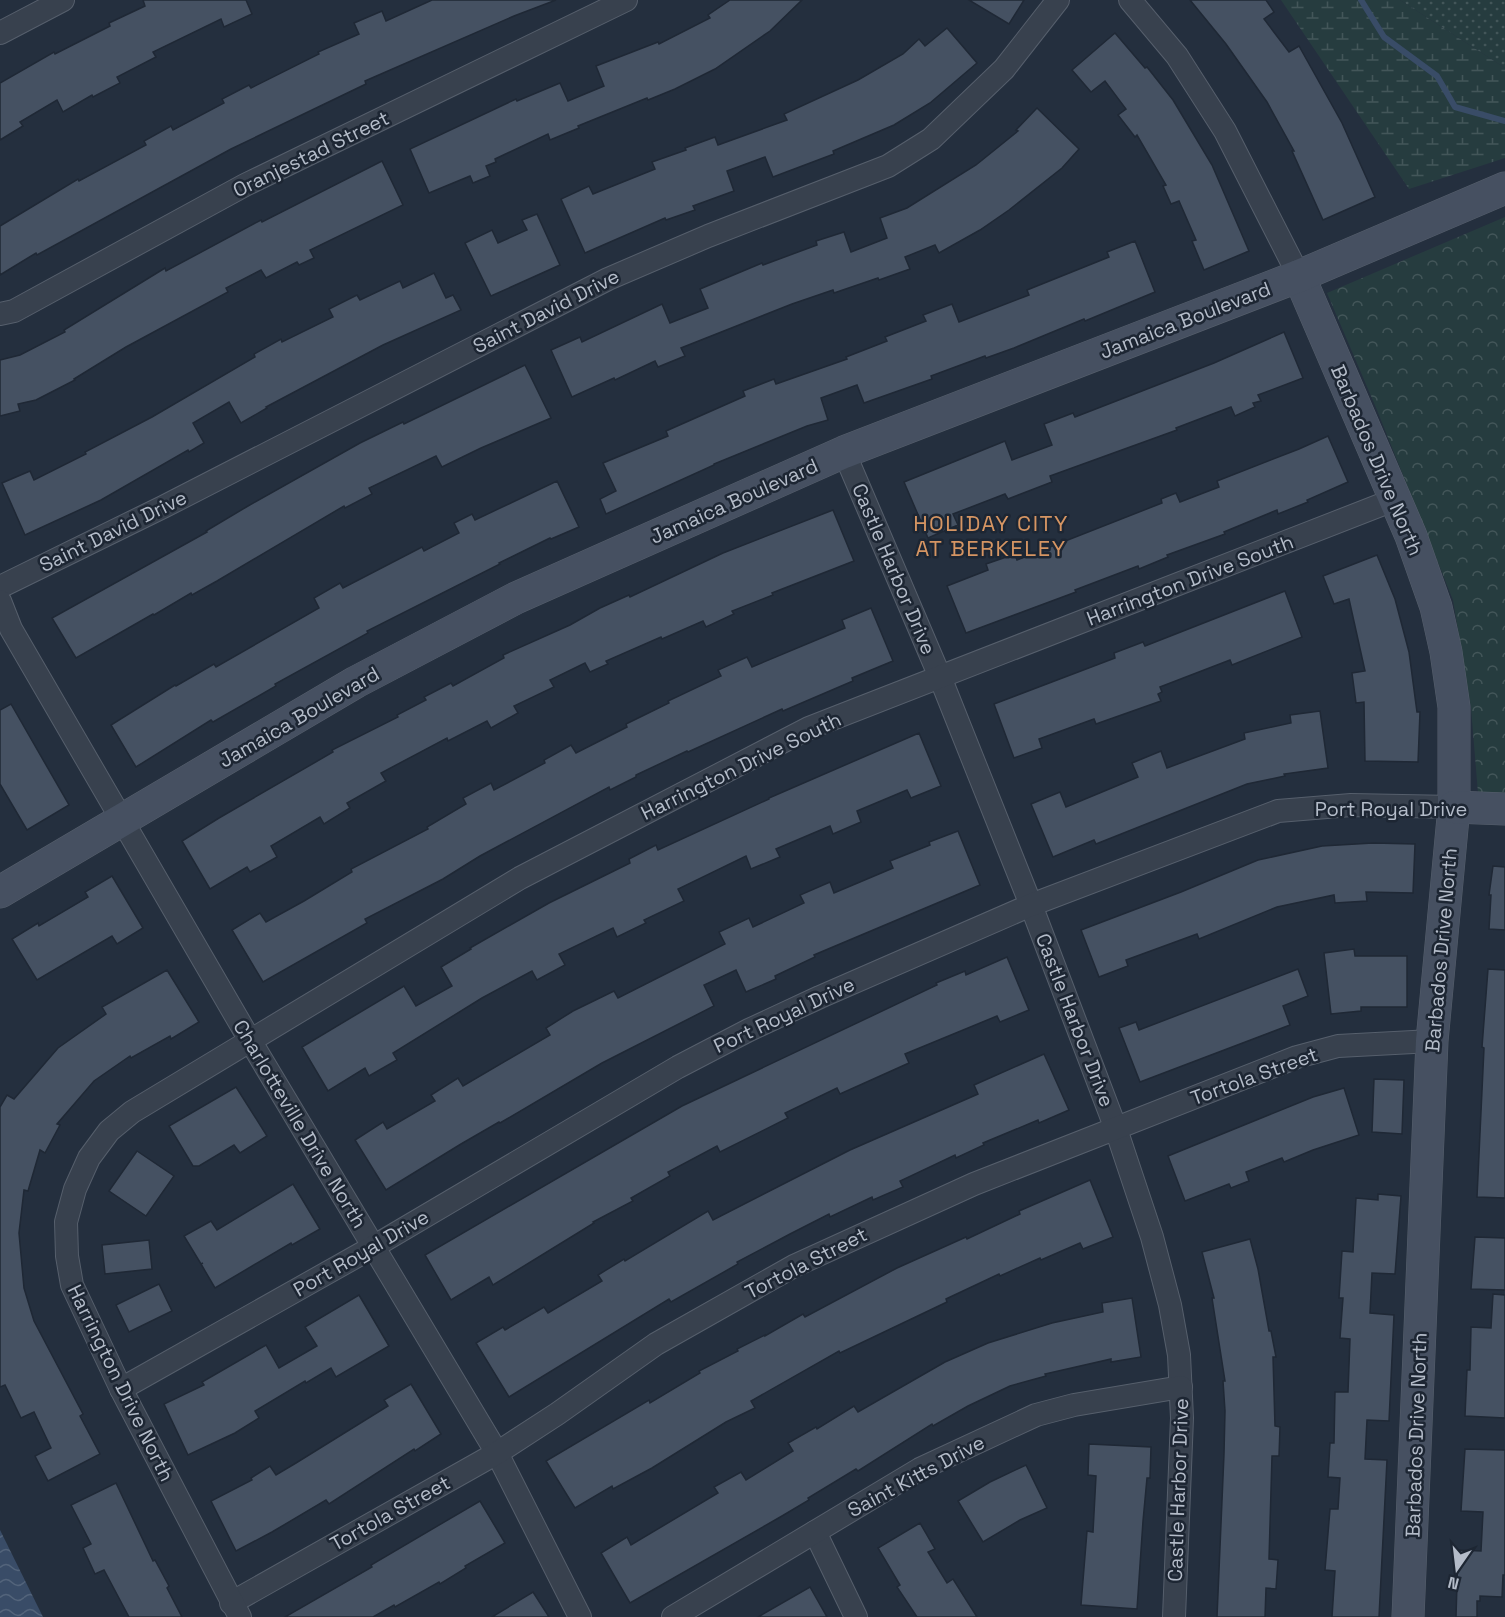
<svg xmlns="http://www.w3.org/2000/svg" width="1505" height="1617" viewBox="0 0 1505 1617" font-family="'Space Grotesk',sans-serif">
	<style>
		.grass { fill: url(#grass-dots) }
		.forest { fill: url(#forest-crowns) }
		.wetland { fill: url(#wetland-marsh) }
		.water { fill: url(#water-waves) }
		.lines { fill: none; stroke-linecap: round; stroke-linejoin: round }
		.stream { stroke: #394c67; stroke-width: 6 }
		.building { fill: #455162; stroke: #1f2835; stroke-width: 1.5 }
		.street-casing { stroke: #565f6c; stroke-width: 24 }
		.secondary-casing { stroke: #565f6c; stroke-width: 33 }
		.street { stroke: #38414e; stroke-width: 22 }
		.secondary { stroke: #465061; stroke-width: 32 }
		.labels { text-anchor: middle; stroke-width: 5; stroke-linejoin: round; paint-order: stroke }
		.street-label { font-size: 20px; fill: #b4bcc9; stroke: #1d2633 }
		.quarter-label { font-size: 22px; letter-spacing: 1.5px; fill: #d59563; stroke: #1d2633 }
	</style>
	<defs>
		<pattern id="grass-dots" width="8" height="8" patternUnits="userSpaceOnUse" patternTransform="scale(1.5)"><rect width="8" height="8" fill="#263c3f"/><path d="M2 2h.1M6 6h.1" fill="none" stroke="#435659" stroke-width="1.8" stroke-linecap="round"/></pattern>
		<pattern id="forest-crowns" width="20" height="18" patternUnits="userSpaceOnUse" patternTransform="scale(1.5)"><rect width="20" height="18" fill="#263c3f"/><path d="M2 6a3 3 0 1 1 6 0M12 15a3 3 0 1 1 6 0" fill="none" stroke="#435659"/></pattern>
		<pattern id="wetland-marsh" width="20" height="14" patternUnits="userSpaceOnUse" patternTransform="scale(1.5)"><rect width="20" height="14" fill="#263c3f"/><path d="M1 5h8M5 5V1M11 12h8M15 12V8" fill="none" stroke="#435659"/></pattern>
		<pattern id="water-waves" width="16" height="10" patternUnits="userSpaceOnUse" patternTransform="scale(1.5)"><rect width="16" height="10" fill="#394c67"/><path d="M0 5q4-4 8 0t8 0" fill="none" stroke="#53647b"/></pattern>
	</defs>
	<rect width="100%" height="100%" fill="#242f3e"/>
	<polygon class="grass" points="1400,0 1505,0 1505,68"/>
	<polygon class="forest" points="1505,217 1505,795 1478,793 1471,708 1453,600 1377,410 1327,293"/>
	<polygon class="wetland" points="1281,0 1400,0 1505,68 1505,158 1409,189"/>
	<polygon class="water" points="0,1530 43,1617 0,1617"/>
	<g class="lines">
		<polyline class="stream" points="1361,0 1384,37 1437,76 1455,107 1505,121"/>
	</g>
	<g class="building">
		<polygon points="143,0 246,0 252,14 224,27 221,19 153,52 156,57 117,77 120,83 93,97 92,95 63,112 57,100 20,122 23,126 0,140 0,83 54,52 55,54 110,26 109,23 145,6"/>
		<polygon points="432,0 556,0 514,16 365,81 366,84 231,149 37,255 36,253 0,275 0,226 78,179 79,181 146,145 144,141 171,126 173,130 224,103 222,99 249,85 251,88 319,54 318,52 359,34 354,23 382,11 386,21"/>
		<polygon points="730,0 802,0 770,31 715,69 675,89 648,100 647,98 578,126 579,128 550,140 548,134 495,159 496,162 486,166 490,176 473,183 470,176 429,193 410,149 516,99 517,101 560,83 568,101 604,86 596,66 658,42 659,44 710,18 708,15"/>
		<polygon points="969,0 1024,0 1009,24"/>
		<polygon points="1190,0 1266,0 1274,12 1264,19 1289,52 1299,46 1342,123 1375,197 1323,220 1292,151 1294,151 1267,102 1226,44"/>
		<polygon points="947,28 977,63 930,103 894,125 833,151 834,154 773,177 765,157 727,171 734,191 693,206 695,210 666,220 665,218 585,253 561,199 589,186 593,194 655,169 652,162 686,150 685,148 715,137 718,145 787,120 784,114 858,80 903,54 919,39 925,46"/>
		<polygon points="1115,33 1145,68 1147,67 1173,100 1212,165 1249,251 1204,270 1192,241 1196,240 1179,201 1171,204 1163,186 1166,185 1137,135 1135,137 1118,115 1126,109 1105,81 1091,92 1072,70"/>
		<polygon points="1037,108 1079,149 1062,168 1009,210 980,230 939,253 935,245 905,257 910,269 879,280 878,278 834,293 833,290 792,304 681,348 685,356 658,367 655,361 615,380 614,378 572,397 551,350 580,337 582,342 662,304 670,323 708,308 700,289 762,263 763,265 817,245 816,241 844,232 851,252 887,238 880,218 907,208 976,165 1018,131 1016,130"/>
		<polygon points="382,161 403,205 310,250 314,258 299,265 297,262 266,278 261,270 226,288 228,292 126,347 74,379 75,380 36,400 18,404 20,411 0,416 0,360 20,355 65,332 64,330 165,268 166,271 261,220 262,222"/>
		<polygon points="537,214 560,265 491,296 465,243 492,230 498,243 527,230 522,220"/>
		<polygon points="1135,241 1155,292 1085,321 1084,319 1014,348 986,358 985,356 931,376 932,379 864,403 857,385 821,398 828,420 807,426 714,464 714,465 606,514 600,499 616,491 603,463 668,436 666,431 745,396 743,391 774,379 776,384 847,359 846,357 887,341 885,337 926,321 923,315 952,304 959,322 1029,295 1027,290 1109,257 1107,252"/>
		<polygon points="434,273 446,298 453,295 461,310 383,345 266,407 267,408 241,423 229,402 193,423 204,443 189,452 188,450 101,500 25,535 2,483 30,471 34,480 86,454 85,452 152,417 255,357 254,354 281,339 282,342 333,317 329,309 357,295 360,300 400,281 403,288"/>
		<polygon points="1284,332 1303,378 1258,395 1261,401 1253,403 1255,407 1235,416 1231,407 1176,428 1177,430 1050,476 1052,482 1008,499 1005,494 953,514 958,525 928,538 904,482 1005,441 1012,460 1052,445 1044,424 1073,413 1075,417 1214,363"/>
		<polygon points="525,365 551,418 481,448 442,467 436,456 369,488 372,494 345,508 344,506 217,581 192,595 191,593 154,615 153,614 76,658 52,618 207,532 206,531 248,506 360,443 403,422 404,424"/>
		<polygon points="1328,436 1348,482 1307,500 1308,502 1278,514 1277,510 1224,532 1225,534 1167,555 1168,557 1139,569 1138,566 1075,590 1076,592 966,633 947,586 988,570 986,564 1015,554 1017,560 1162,503 1161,499 1176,493 1180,502 1219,487 1217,481 1299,449"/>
		<polygon points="557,481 579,527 551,539 550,538 499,563 500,564 367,631 368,633 275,684 276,686 213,722 211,720 136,767 111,725 175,685 176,686 214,664 216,667 319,608 314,598 340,583 343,588 422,547 424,551 459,533 454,523 472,514 475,520"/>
		<polygon points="833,510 854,561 772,593 773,595 732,611 734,614 706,627 703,621 662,639 661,637 606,661 608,664 590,672 585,663 550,680 554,687 514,706 518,713 491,728 487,721 448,741 447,738 381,773 386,781 347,803 350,808 324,824 320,817 271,846 277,857 250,872 247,867 210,889 182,841 219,818 333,752 332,750 398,717 397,715 426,700 424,697 451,683 453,686 504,658 503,655 570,625 600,608 629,595 630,597 723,553"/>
		<polygon points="1377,555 1395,599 1409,652 1417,712 1420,712 1418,762 1365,761 1364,702 1356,703 1352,673 1365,671 1349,599 1334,604 1323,576"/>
		<polygon points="1285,591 1302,637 1232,665 1230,660 1160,687 1162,692 1158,694 1161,701 1096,724 1094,719 1039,739 1042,748 1014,758 994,704 1115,658 1114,653 1143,642 1145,646"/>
		<polygon points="871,608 893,661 852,678 853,681 783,711 782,709 688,752 687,751 636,775 636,777 610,790 609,787 480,856 443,879 365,919 367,923 263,982 232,930 260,913 266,922 304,901 352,872 351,869 428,829 427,827 466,804 463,798 491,783 494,790 545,763 544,760 571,745 576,753 627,727 626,724 669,703 668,701 721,676 718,670 747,657 752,667 845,628 842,620"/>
		<polygon points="11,704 69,805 27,830 0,784 0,710"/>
		<polygon points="1320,711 1328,768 1284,774 1285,776 1247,784 1096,844 1094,840 1053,857 1031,804 1060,792 1066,807 1138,777 1132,763 1161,751 1167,768 1245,739 1244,733 1291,723 1290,715"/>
		<polygon points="919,733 941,786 911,798 907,790 857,811 861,822 833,834 830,826 776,849 780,857 751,869 746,856 678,889 684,901 644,920 646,923 617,937 613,928 559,954 565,965 537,980 532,971 482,998 393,1053 397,1060 369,1076 365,1068 328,1091 302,1047 404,986 416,1006 452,986 441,967 471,949 470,948 549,903 630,863 629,859 656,845 658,850 769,799 769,798"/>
		<polygon points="958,831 980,885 814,955 815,957 775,976 776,979 746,992 736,970 704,985 714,1006 602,1063 500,1123 499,1122 461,1144 386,1190 355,1140 383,1122 387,1129 435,1101 431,1095 458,1078 463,1086 550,1035 546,1028 573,1011 614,991 618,998 725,944 719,932 749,918 753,927 804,903 800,895 830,882 834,893 893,868 890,861 930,845 929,842"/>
		<polygon points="1373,843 1415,844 1413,893 1366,892 1367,901 1335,903 1334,895 1277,907 1199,939 1197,934 1126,960 1128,966 1099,977 1081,930 1181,892 1258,860 1322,846"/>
		<polygon points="1493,866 1505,867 1505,930 1489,929 1491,895 1489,895"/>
		<polygon points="112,876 143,928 117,944 112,936 37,980 12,939 38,923 39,926 88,897 85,892"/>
		<polygon points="1354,949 1355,956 1407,956 1407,1007 1361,1007 1361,1011 1331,1014 1324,953"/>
		<polygon points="1007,957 1029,1010 1000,1022 997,1016 905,1054 909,1063 840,1094 837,1088 785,1113 788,1118 720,1152 717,1146 668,1172 670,1176 631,1198 633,1201 593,1222 594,1223 493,1285 489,1277 451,1300 425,1255 682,1106 937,985 936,983 965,971 966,975"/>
		<polygon points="1298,969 1308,996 1283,1006 1290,1025 1140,1082 1119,1028 1136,1022 1139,1030"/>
		<polygon points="1488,969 1505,970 1505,1198 1477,1197 1484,1048 1482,1047"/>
		<polygon points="167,970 199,1022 171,1039 170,1036 131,1058 130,1056 94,1081 57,1124 60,1125 45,1153 40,1150 28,1191 24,1190 19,1233 24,1288 34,1321 83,1414 80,1416 100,1454 48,1481 35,1456 51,1448 34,1412 21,1418 5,1385 0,1387 0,1107 7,1095 14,1099 58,1048 106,1014 102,1007"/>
		<polygon points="1044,1054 1069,1110 1039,1123 1038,1120 983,1143 984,1145 956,1158 955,1155 900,1181 903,1187 873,1200 872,1197 830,1217 829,1214 790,1234 737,1262 738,1264 671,1302 669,1299 509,1397 476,1343 503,1327 505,1330 544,1307 548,1313 602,1281 598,1275 624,1259 625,1261 708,1211 713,1220 850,1150 978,1094 974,1085"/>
		<polygon points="1374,1079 1404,1080 1402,1134 1372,1132"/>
		<polygon points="236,1087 267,1136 240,1153 234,1145 199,1166 193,1166 169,1126"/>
		<polygon points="1344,1088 1359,1135 1313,1150 1284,1162 1282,1158 1246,1172 1249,1181 1231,1188 1229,1184 1185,1201 1168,1156 1313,1097"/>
		<polygon points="137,1151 174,1176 146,1216 109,1191"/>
		<polygon points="1090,1180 1113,1237 1083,1249 1080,1243 1041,1260 1040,1258 1000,1276 999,1274 946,1299 947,1302 840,1353 839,1351 751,1401 755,1408 726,1422 652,1468 613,1489 612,1486 575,1508 546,1461 649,1400 650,1403 700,1373 699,1371 738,1351 737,1349 765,1335 765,1336 803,1314 805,1317 897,1268 966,1237 967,1239 1020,1214 1019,1211"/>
		<polygon points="293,1184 320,1229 292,1245 291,1243 215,1288 201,1264 203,1263 201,1264 184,1236 211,1221 217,1230"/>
		<polygon points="1378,1194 1401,1196 1395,1274 1372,1273 1370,1313 1394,1315 1389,1421 1367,1420 1365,1459 1387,1460 1379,1617 1332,1617 1335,1571 1325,1570 1330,1509 1338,1509 1340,1478 1328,1477 1330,1443 1334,1443 1335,1392 1348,1392 1350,1339 1340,1338 1343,1298 1339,1298 1342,1251 1353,1252 1356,1198 1378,1200"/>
		<polygon points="1475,1237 1505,1238 1505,1290 1471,1289"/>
		<polygon points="1250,1239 1258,1269 1269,1331 1271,1331 1276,1357 1273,1357 1275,1426 1280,1427 1279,1456 1272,1456 1269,1559 1278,1560 1276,1589 1266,1588 1265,1617 1217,1617 1224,1454 1225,1411 1223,1381 1225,1381 1212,1298 1214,1298 1202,1252"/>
		<polygon points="149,1240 152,1269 105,1274 102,1245"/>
		<polygon points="159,1284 172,1311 129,1332 116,1305"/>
		<polygon points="1493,1294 1505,1295 1505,1418 1465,1416 1467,1370 1470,1370 1471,1327 1491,1328"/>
		<polygon points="359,1295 389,1346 336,1377 331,1368 306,1383 305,1381 255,1411 259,1418 235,1433 188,1455 164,1404 204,1385 202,1382 266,1345 279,1368 317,1346 305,1327"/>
		<polygon points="1132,1298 1141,1357 1111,1362 1111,1359 1045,1374 1046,1376 1010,1386 968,1406 933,1426 932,1424 858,1471 856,1469 808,1498 809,1500 782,1516 630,1603 601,1553 627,1537 631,1545 718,1493 714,1487 741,1472 746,1480 793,1451 788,1443 816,1427 817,1429 854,1406 858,1412 945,1362 988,1343 1052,1323 1103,1312 1102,1303"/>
		<polygon points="411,1384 441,1434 415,1451 414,1449 329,1504 326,1500 272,1532 236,1551 211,1501 252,1480 251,1478 270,1466 276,1475 296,1463 388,1406 384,1400"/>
		<polygon points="1089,1444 1151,1447 1150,1478 1147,1478 1143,1521 1137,1609 1081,1605 1087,1531 1093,1532 1096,1476 1088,1475"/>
		<polygon points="1465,1449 1505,1450 1505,1575 1503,1575 1502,1597 1480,1596 1480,1601 1477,1601 1477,1617 1456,1617 1458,1550 1481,1551 1483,1512 1461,1511"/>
		<polygon points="1026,1465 1047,1508 1020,1520 983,1542 958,1501 990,1482"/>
		<polygon points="116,1483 153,1561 155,1560 169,1586 167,1588 182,1617 129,1617 104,1570 95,1574 83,1548 91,1544 71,1505"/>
		<polygon points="480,1501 505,1543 465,1566 466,1568 440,1584 439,1582 395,1607 394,1605 373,1617 285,1617 372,1567 371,1565"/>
		<polygon points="920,1523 935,1549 928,1552 947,1583 953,1579 977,1617 917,1617 897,1587 900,1585 878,1548"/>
		<polygon points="810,1587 827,1617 758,1617"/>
		<polygon points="533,1592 549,1617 492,1617"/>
	</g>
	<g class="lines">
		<defs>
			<g id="street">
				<polyline points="1130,0 1177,56 1225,131 1299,276"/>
				<polyline points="0,33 63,0"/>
				<polyline points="0,314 14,311 245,185 626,0"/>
				<polyline points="844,452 940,677 1031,905 1116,1129 1152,1237 1170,1305 1179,1355 1182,1418 1174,1617"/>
				<polyline points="0,587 163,507 608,279 708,236 888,166 931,139 1004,69 1058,0"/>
				<polyline points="0,601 11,629 251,1042 497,1453 580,1617"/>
				<polyline points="121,1389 373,1247 678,1067 749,1030 820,997 1031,905 1278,811 1351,805 1454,807"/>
				<polyline points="815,1532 856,1617"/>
				<polyline points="231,1603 497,1453 557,1414 656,1344 794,1266 974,1184 1297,1057 1338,1046 1432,1041"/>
				<polyline points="240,1617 121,1389 72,1285 67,1256 66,1222 75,1189 89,1158 109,1131 132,1112 520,878 809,728 1396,499"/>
				<polyline points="673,1617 920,1469 1036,1415 1074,1405 1181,1387"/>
			</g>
			<g id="secondary">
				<polyline points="1299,276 1411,536 1436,607 1446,652 1454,707 1454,807 1432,1041 1408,1617"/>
				<polyline points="1454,807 1505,809"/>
				<polyline points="0,892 356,682 516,598 844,452 1299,276 1505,188"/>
			</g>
		</defs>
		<use href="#street" class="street-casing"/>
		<use href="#secondary" class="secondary-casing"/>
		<use href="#street" class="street"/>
		<use href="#secondary" class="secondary"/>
	</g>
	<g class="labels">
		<g class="street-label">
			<text transform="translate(311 154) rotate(-26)" y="7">Oranjestad Street</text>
			<text transform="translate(546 311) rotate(-27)" y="7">Saint David Drive</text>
			<text transform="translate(1185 320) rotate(-21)" y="7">Jamaica Boulevard</text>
			<text transform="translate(1377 460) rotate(67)" y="7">Barbados Drive North</text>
			<text transform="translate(734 501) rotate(-24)" y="7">Jamaica Boulevard</text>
			<text transform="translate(113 531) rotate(-26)" y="7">Saint David Drive</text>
			<text transform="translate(894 569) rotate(67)" y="7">Castle Harbor Drive</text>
			<text transform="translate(1190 580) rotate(-21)" y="7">Harrington Drive South</text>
			<text transform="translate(299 717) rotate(-30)" y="7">Jamaica Boulevard</text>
			<text transform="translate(741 766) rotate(-26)" y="7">Harrington Drive South</text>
			<text x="1391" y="816">Port Royal Drive</text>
			<text transform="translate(1441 950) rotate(-85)" y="7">Barbados Drive North</text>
			<text transform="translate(784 1015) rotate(-25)" y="7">Port Royal Drive</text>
			<text transform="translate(1075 1020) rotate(69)" y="7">Castle Harbor Drive</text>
			<text transform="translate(1254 1076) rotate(-20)" y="7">Tortola Street</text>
			<text transform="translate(300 1124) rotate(59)" y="7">Charlotteville Drive North</text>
			<text transform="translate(361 1253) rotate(-30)" y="7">Port Royal Drive</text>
			<text transform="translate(806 1263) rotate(-27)" y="7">Tortola Street</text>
			<text transform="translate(121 1383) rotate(64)" y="7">Harrington Drive North</text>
			<text transform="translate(1416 1435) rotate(-88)" y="7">Barbados Drive North</text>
			<text transform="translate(916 1476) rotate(-28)" y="7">Saint Kitts Drive</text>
			<text transform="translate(1178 1490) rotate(-88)" y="7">Castle Harbor Drive</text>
			<text transform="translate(390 1513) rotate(-29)" y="7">Tortola Street</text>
		</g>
		<g class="quarter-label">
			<text x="991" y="531">HOLIDAY CITY<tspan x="991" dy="25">AT BERKELEY</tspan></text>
		</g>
	</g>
	<g transform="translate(1457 1569) rotate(194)" stroke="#1d2633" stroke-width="4.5" paint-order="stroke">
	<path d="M0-4.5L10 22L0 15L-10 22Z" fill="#b4bcc9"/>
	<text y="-9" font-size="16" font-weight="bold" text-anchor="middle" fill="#b4bcc9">N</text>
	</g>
</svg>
